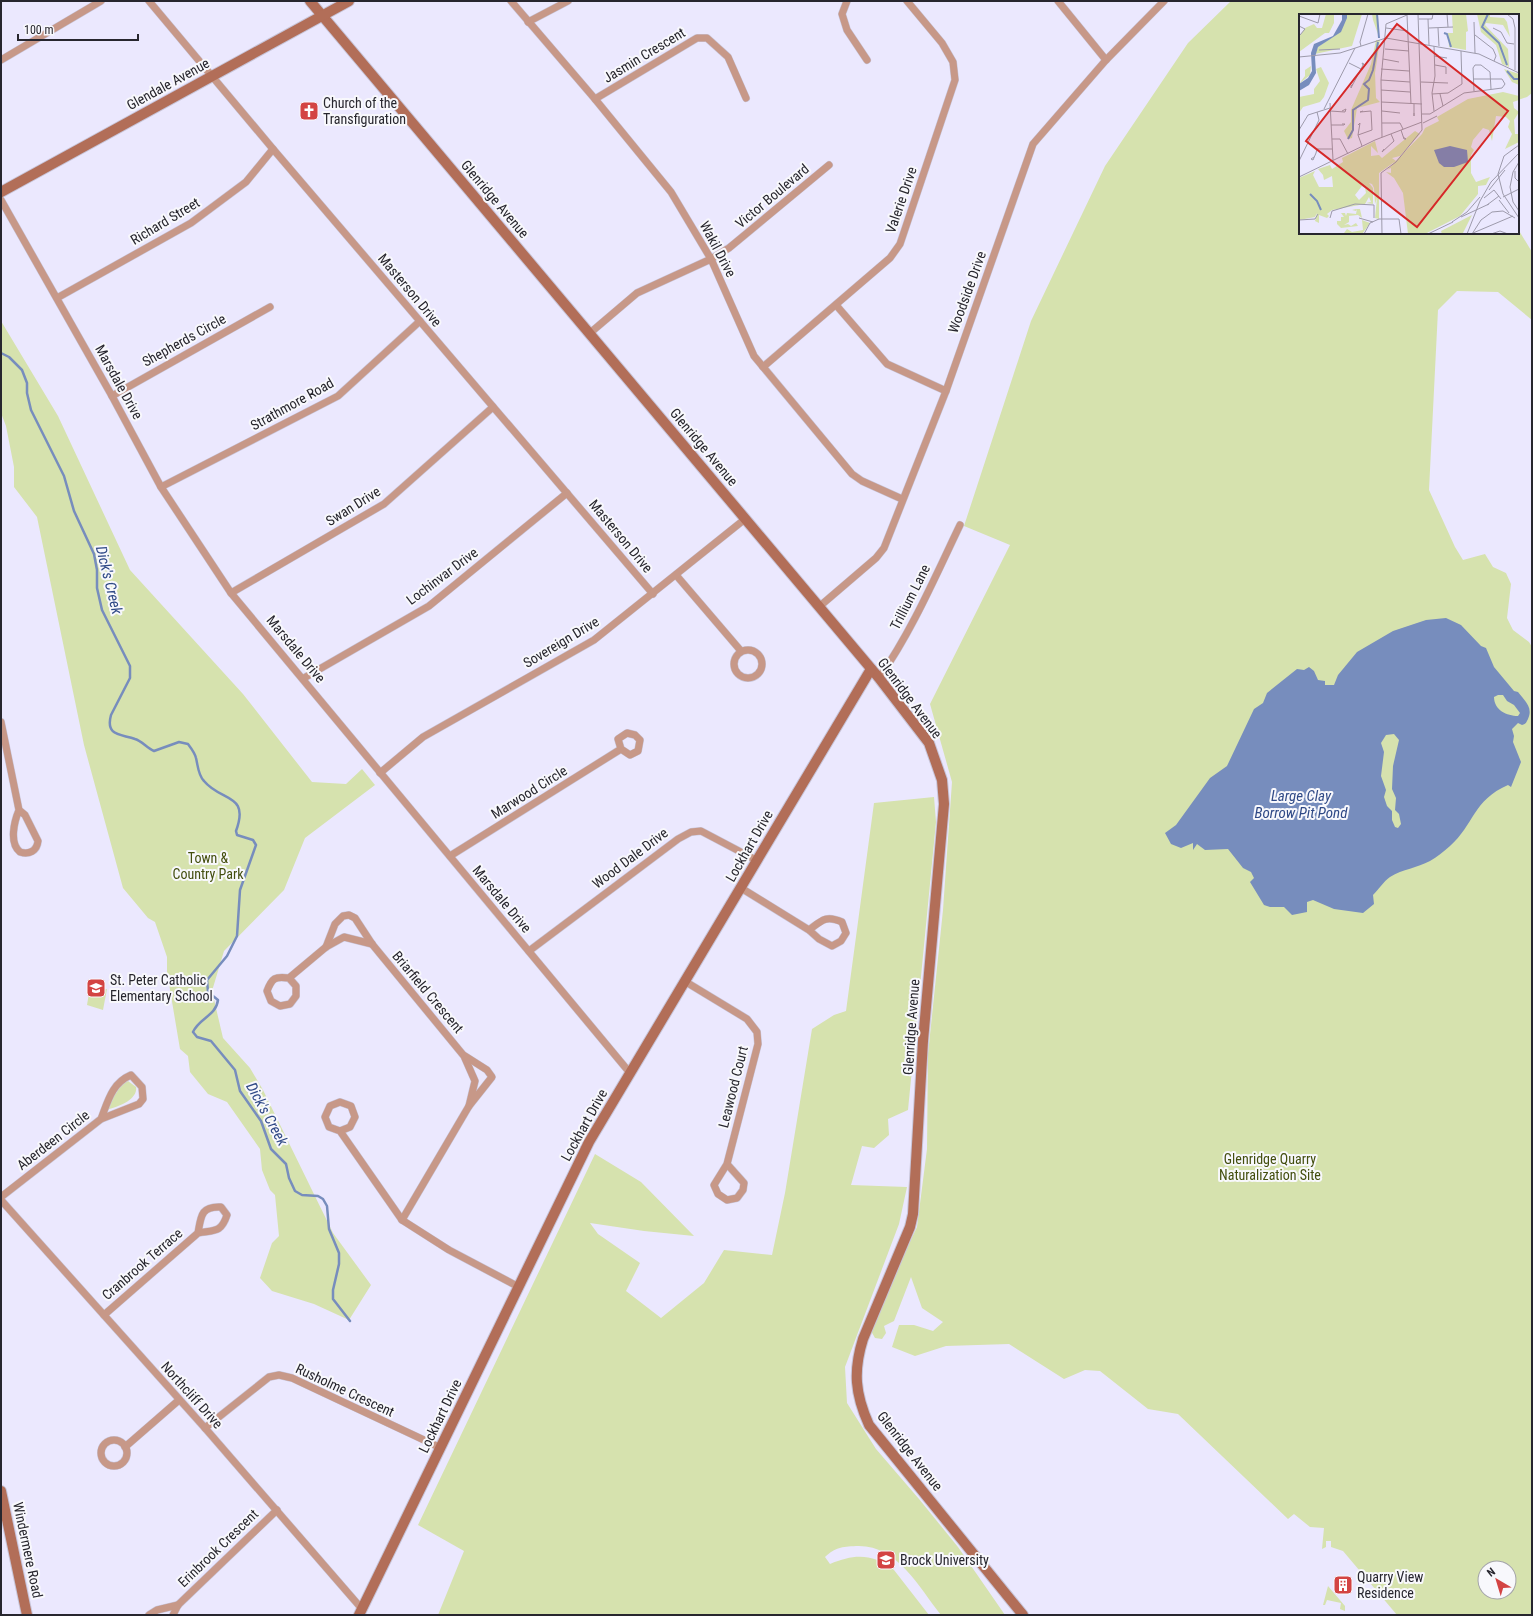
<svg xmlns="http://www.w3.org/2000/svg" width="1533" height="1616" viewBox="0 0 1533 1616" font-family="'Roboto Condensed',sans-serif">
	<style>
		.green { fill: #d6e2ae; fill-rule: evenodd }
		.water { fill: #778dbd; fill-rule: evenodd }
		.lines { fill: none; stroke-linecap: round; stroke-linejoin: round }
		.stream { stroke: #778dbd; stroke-width: 2.5 }
		.street-casing { stroke: #c8c5d9; stroke-width: 8 }
		.secondary-casing { stroke: #c8c5d9; stroke-width: 12 }
		.street { stroke: #c79888; stroke-width: 7 }
		.secondary { stroke: #b26e58; stroke-width: 10 }
		.labels { text-anchor: middle; stroke-width: 4; stroke-linejoin: round; paint-order: stroke }
		.street-label { font-size: 14px; fill: #27262e; stroke: #f8f8fc }
		.poi-label { font-size: 14px; fill: #27262e; stroke: #f8f8fc; text-anchor: start }
		.park-label { font-size: 14px; fill: #434e0e; stroke: #f8f8fc }
		.water-label { font-size: 15px; font-style: italic; fill: #2f4986; stroke: #f8f8fc }
		.inset-river { fill: none; stroke: #778dbd; stroke-width: 2 }
		.inset-road { fill: none; stroke: #9d9aab; stroke-width: 1 }
		.view { fill: #d62828; fill-opacity: 0.15; stroke: #d62828; stroke-width: 2 }
		.inset-edge { fill: none; stroke: #27262e; stroke-width: 2 }
	</style>
	<rect width="100%" height="100%" fill="#ebe8fe"/>
	<g class="green">
		<path d="M1231,1H1532V93L1527,97L1518,100V15H1300V233H1518V229L1532,252V320L1498,292L1457,291L1438,310L1429,490L1455,547L1463,560L1485,554L1493,567L1506,573L1511,584L1507,618L1513,630L1529,642L1532,647V1615H1397L1343,1551L1331,1547V1541H1326V1547L1322,1549L1324,1528L1310,1527L1294,1514L1288,1519L1178,1414L1148,1409L1100,1371L1085,1370L1064,1379L1009,1344L946,1346L915,1356L892,1347L899,1325H914L933,1331L943,1322L922,1308L911,1277L894,1321L884,1326L886,1333L882,1339L875,1338L871,1331L896,1271L917,1227L927,1149L928,1054L943,910L952,782L930,704L1010,545L964,526L1031,321L1105,166L1188,43ZM1485,1568H1509V1592H1485Z"/>
		<polygon points="1,321 58,416 130,570 243,694 312,782 346,784 362,769 375,785 305,838 284,890 224,951 212,991 223,1038 250,1068 263,1090 333,1233 371,1285 349,1320 314,1304 272,1291 260,1278 272,1243 279,1236 275,1195 270,1190 262,1170 260,1149 227,1102 208,1094 190,1072 188,1056 180,1049 167,972 167,957 155,922 148,918 123,888 84,745 37,517 14,487 14,467 6,426 1,413"/>
		<path d="M934,797L936,822L908,1110L888,1119L889,1135L874,1148L862,1146L851,1185L907,1187L899,1224L845,1367L847,1403L876,1449L919,1499L958,1547L1005,1615H941C918,1586 897,1544 856,1546C841,1547 836,1547 825,1557L830,1564C854,1554 872,1553 894,1570L929,1615H438L464,1551L418,1525L595,1154L641,1182L694,1236L644,1231L590,1223L598,1234L640,1263L626,1291L661,1318L704,1283L724,1250L772,1255L785,1193L812,1029L834,1015L846,1011L874,803Z"/>
		<polygon points="107,989 103,1010 87,1005 89,993"/>
		<path d="M128,1081L136,1087C138,1099 120,1106 109,1109L108,1105L122,1084Z"/>
		<polygon points="1328,1586 1345,1606 1345,1611 1340,1609 1341,1603 1327,1600 1325,1605 1323,1605"/>
	</g>
	<path class="water" d="M1446,618L1461,625L1481,646L1486,648L1494,667L1514,691L1518,692C1526,702 1533,708 1528,719C1526,723 1526,724 1522,725L1518,723L1512,729L1514,736L1513,742L1521,762L1511,787L1508,785C1473,800 1474,825 1450,846C1444,851 1437,857 1430,861C1417,868 1403,869 1390,877C1384,881 1378,890 1373,895L1374,904L1363,913L1334,909L1313,900L1307,902V912L1292,915L1284,907H1270L1264,905L1250,882L1254,878L1251,872L1243,868L1228,849L1205,850L1197,844L1193,850V843L1181,848L1171,844L1165,833L1176,825L1210,778L1227,766L1254,709L1263,703L1267,693L1297,669L1304,670L1309,667L1314,671L1318,680L1325,681V685H1334L1338,675L1357,652L1393,631L1426,620ZM1498,695H1503L1507,701L1514,705L1520,713L1518,716C1507,716 1494,710 1494,697ZM1386,735L1394,734L1399,740L1393,766L1392,789L1396,798L1395,810L1399,814L1401,824L1398,828L1395,827L1392,820V811L1387,806L1384,797L1386,790L1381,776L1384,752L1381,743Z"/>
	<g class="lines">
		<path class="stream" d="M1,353L9,357L22,370L27,383V393L31,410L64,476L74,511L94,554L97,570V588L102,610L130,666V678L111,715C105,737 122,734 135,739C142,741 147,748 154,751L179,742L188,744C191,748 195,753 196,758C198,766 198,775 204,781C221,802 250,793 236,831L237,835L253,840L256,845L240,890L237,936L227,956L207,980L208,992L218,1000C216,1016 199,1018 193,1032L197,1037L211,1041L235,1070L240,1091L261,1121L271,1149L286,1164L289,1178L295,1191L302,1195L318,1196L323,1199L327,1206L329,1229L339,1253V1264L333,1290V1299L350,1321"/>
		<defs>
			<g id="street">
				<polyline points="149,1 273,149 653,594"/>
				<polyline points="511,1 595,99 671,192 711,259 754,356 852,474 862,481 902,499"/>
				<polyline points="847,1 842,14 847,30 867,60"/>
				<polyline points="1058,1 1106,60"/>
				<polyline points="528,22 568,1"/>
				<polyline points="1,60 101,1"/>
				<polyline points="595,99 697,38 707,38 728,57 746,98"/>
				<polyline points="1,200 112,396 161,487 231,593 630,1073"/>
				<polyline points="57,298 191,223 246,182 273,149"/>
				<polyline points="836,305 887,364 946,391"/>
				<polyline points="590,333 637,293 711,259 729,248 829,165"/>
				<polyline points="763,367 890,258 900,244 955,80 953,62 942,43 907,1"/>
				<polyline points="112,396 270,307"/>
				<polyline points="161,487 338,396 420,321"/>
				<polyline points="676,575 741,651"/>
				<polyline points="231,593 384,504 493,407"/>
				<polyline points="820,606 876,558 884,548 946,391 1033,144 1106,60 1164,1"/>
				<circle cx="748" cy="664" r="14"/>
				<polyline points="304,678 429,606 567,493"/>
				<path d="M879,678C912,631 935,577 960,525"/>
				<path d="M1,722L19,810C14,822 9,843 20,852C29,855 37,851 38,841L25,815L19,810"/>
				<polyline points="380,773 423,737 594,640 745,519"/>
				<polyline points="450,856 621,749 618,739 627,733 635,735 640,740 638,751 630,755 621,749"/>
				<path d="M741,888L809,930L819,939L832,946L841,941L846,933L842,922C826,915 822,920 809,930"/>
				<polyline points="326,947 335,924 343,916 349,915 355,918 372,944 464,1056 475,1081 469,1106"/>
				<polyline points="529,951 678,839 691,832 701,831 756,860"/>
				<path d="M289,978L296,986V996L290,1004L280,1006L271,1001L267,991C272,978 275,976 289,978L326,947L344,937L372,944"/>
				<polyline points="686,982 747,1019 757,1032 758,1044 727,1164 714,1185 718,1194 727,1200 737,1198 743,1190 744,1183 727,1164"/>
				<polyline points="340,1131 350,1127 355,1117 351,1106 340,1102 330,1106 325,1117 329,1127 340,1131 402,1220 449,1250 519,1287"/>
				<path d="M1,1197L101,1119L139,1104L143,1099L142,1087L131,1075C112,1083 108,1101 101,1119"/>
				<polyline points="1,1200 205,1428 362,1609"/>
				<polyline points="402,1220 469,1106 492,1077 487,1070 465,1056"/>
				<path d="M104,1315L198,1233C215,1230 221,1233 227,1215L221,1207C201,1206 201,1216 198,1233"/>
				<polyline points="205,1428 269,1377 279,1375 292,1378 441,1448"/>
				<circle cx="114" cy="1453" r="13"/>
				<polyline points="125,1447 179,1400"/>
				<polyline points="149,1615 157,1610 178,1605"/>
				<polyline points="173,1615 178,1605 277,1510"/>
			</g>
			<g id="secondary">
				<path d="M310,1L879,678L929,743L942,780L944,804L923,1041L913,1214L910,1227L863,1339C853,1371 855,1394 869,1425L1023,1615"/>
				<polyline points="1,192 349,1"/>
				<polyline points="1,1491 27,1615"/>
				<polyline points="359,1615 589,1142 871,669"/>
			</g>
		</defs>
		<use href="#street" class="street-casing"/>
		<use href="#secondary" class="secondary-casing"/>
		<use href="#street" class="street"/>
		<use href="#secondary" class="secondary"/>
	</g>
	<defs>
		<symbol id="church-square" viewBox="-11 -11 22 22"><rect x="-9" y="-9" width="18" height="18" rx="4" fill="#d34443" stroke="#f8f8fc"/><path d="M-1.2-6h2.4v3.5h3.3v2.4h-3.3V6h-2.4V-.1h-3.3v-2.4h3.3Z" fill="#fff"/></symbol>
		<symbol id="school-square" viewBox="-11 -11 22 22"><rect x="-9" y="-9" width="18" height="18" rx="4" fill="#d34443" stroke="#f8f8fc"/><path d="M0-5L7-2L0 1L-7-2ZM-4 1L0 2.5L4 1V4Q0 6-4 4Z" fill="#fff"/></symbol>
		<symbol id="university-square" viewBox="-11 -11 22 22"><rect x="-9" y="-9" width="18" height="18" rx="4" fill="#d34443" stroke="#f8f8fc"/><path d="M0-5L7-2L0 1L-7-2ZM-4 1L0 2.5L4 1V4Q0 6-4 4Z" fill="#fff"/></symbol>
		<symbol id="building-square" viewBox="-11 -11 22 22"><rect x="-9" y="-9" width="18" height="18" rx="4" fill="#d34443" stroke="#f8f8fc"/><path d="M-4-6H4V6H1V3H-1V6H-4ZM-2.5-4.3h1.7v1.8h-1.7ZM.8-4.3h1.7v1.8H.8ZM-2.5-1h1.7V.8h-1.7ZM.8-1h1.7V.8H.8Z" fill="#fff"/></symbol>
	</defs>
	<g fill-rule="evenodd">
		<use href="#church-square" x="298" y="100" width="22" height="22"/>
		<use href="#school-square" x="85" y="977" width="22" height="22"/>
		<use href="#university-square" x="875" y="1549" width="22" height="22"/>
		<use href="#building-square" x="1332" y="1574" width="22" height="22"/>
	</g>
	<g class="labels">
		<g class="street-label">
			<text transform="translate(644 55) rotate(-31)" y="5">Jasmin Crescent</text>
			<text transform="translate(168 84) rotate(-29)" y="5">Glendale Avenue</text>
			<text transform="translate(772 196) rotate(-40)" y="5">Victor Boulevard</text>
			<text transform="translate(495 199) rotate(50)" y="5">Glenridge Avenue</text>
			<text transform="translate(901 200) rotate(-71)" y="5">Valerie Drive</text>
			<text transform="translate(165 221) rotate(-31)" y="5">Richard Street</text>
			<text transform="translate(718 249) rotate(62)" y="5">Wakil Drive</text>
			<text transform="translate(410 290) rotate(50)" y="5">Masterson Drive</text>
			<text transform="translate(967 292) rotate(-70)" y="5">Woodside Drive</text>
			<text transform="translate(184 340) rotate(-29)" y="5">Shepherds Circle</text>
			<text transform="translate(119 382) rotate(61)" y="5">Marsdale Drive</text>
			<text transform="translate(292 404) rotate(-29)" y="5">Strathmore Road</text>
			<text transform="translate(704 447) rotate(50)" y="5">Glenridge Avenue</text>
			<text transform="translate(353 506) rotate(-32)" y="5">Swan Drive</text>
			<text transform="translate(621 536) rotate(50)" y="5">Masterson Drive</text>
			<text transform="translate(442 576) rotate(-37)" y="5">Lochinvar Drive</text>
			<text transform="translate(910 597) rotate(-63)" y="5">Trillium Lane</text>
			<text transform="translate(561 642) rotate(-31)" y="5">Sovereign Drive</text>
			<text transform="translate(296 649) rotate(50)" y="5">Marsdale Drive</text>
			<text transform="translate(910 698) rotate(53)" y="5">Glenridge Avenue</text>
			<text transform="translate(529 792) rotate(-32)" y="5">Marwood Circle</text>
			<text transform="translate(749 846) rotate(-60)" y="5">Lockhart Drive</text>
			<text transform="translate(630 858) rotate(-37)" y="5">Wood Dale Drive</text>
			<text transform="translate(502 899) rotate(50)" y="5">Marsdale Drive</text>
			<text transform="translate(428 992) rotate(50)" y="5">Briarfield Crescent</text>
			<text transform="translate(911 1027) rotate(-86)" y="5">Glenridge Avenue</text>
			<text transform="translate(733 1087) rotate(-76)" y="5">Leawood Court</text>
			<text transform="translate(584 1125) rotate(-61)" y="5">Lockhart Drive</text>
			<text transform="translate(53 1140) rotate(-38)" y="5">Aberdeen Circle</text>
			<text transform="translate(142 1264) rotate(-41)" y="5">Cranbrook Terrace</text>
			<text transform="translate(345 1390) rotate(25)" y="5">Rusholme Crescent</text>
			<text transform="translate(192 1395) rotate(48)" y="5">Northcliff Drive</text>
			<text transform="translate(440 1416) rotate(-64)" y="5">Lockhart Drive</text>
			<text transform="translate(910 1451) rotate(52)" y="5">Glenridge Avenue</text>
			<text transform="translate(218 1548) rotate(-44)" y="5">Erinbrook Crescent</text>
			<text transform="translate(28 1550) rotate(78)" y="5">Windermere Road</text>
		</g>
		<g class="poi-label">
			<text x="323" y="108">Church of the<tspan x="323" dy="16">Transfiguration</tspan></text>
			<text x="110" y="985">St. Peter Catholic<tspan x="110" dy="16">Elementary School</tspan></text>
			<text x="900" y="1565">Brock University</text>
			<text x="1357" y="1582">Quarry View<tspan x="1357" dy="16">Residence</tspan></text>
		</g>
		<g class="park-label">
			<text x="208" y="863">Town &amp;<tspan x="208" dy="16">Country Park</tspan></text>
			<text x="1270" y="1164">Glenridge Quarry<tspan x="1270" dy="16">Naturalization Site</tspan></text>
		</g>
		<g class="water-label">
			<text transform="translate(109 580) rotate(76)" y="5">Dick's Creek</text>
			<text x="1301" y="801">Large Clay<tspan x="1301" dy="17">Borrow Pit Pond</tspan></text>
			<text transform="translate(267 1114) rotate(61)" y="5">Dick's Creek</text>
		</g>
	</g>
	<g transform="translate(1299 14)">
		<rect width="220" height="220" fill="#ebe8fe"/>
		<path d="M27,0H35V9L30,19H26L0,38V23L6,14L15,10L18,14H23ZM48,0H63L53,32L16,40L19,33L42,17ZM73,0H79L80,23L74,6ZM153,0H167L169,17L167,18V36L150,33L149,19H154ZM178,0H191V3L205,4L208,8L211,23L204,11L187,9L186,11L209,35L210,53L203,50L197,31L182,18ZM77,26H81L76,59L77,84L81,88L58,94L53,124L49,125L45,117L52,108V96L72,50ZM12,52L11,61L0,70L6,62V56ZM22,53L30,69L25,83L21,88L4,93L0,99V83L15,80V75L21,67L17,55ZM205,55L220,60V71L213,68ZM204,78L220,82V86L214,88L215,94L220,98L215,106L216,120H220V128L206,135L213,120L209,113L211,107L207,103L197,102L193,127L190,116L184,114L174,126L172,133L175,136L172,141V159L177,168L191,163L187,171L179,172V180L161,202L126,220H109L104,179L95,164L87,158L92,159V154L88,156L123,120L126,114L140,107L138,103L169,85ZM116,117L121,120L101,142L93,144L97,147L80,159V205L76,204L78,184L76,190L75,174L73,170L70,169L74,174V190L67,189L72,188L70,183L66,190L33,196L28,200L30,202L28,204L20,201V209L16,207L18,199L16,203L0,206V164L16,157L14,161L20,173H34L33,162L25,166L24,161L19,155L31,151L33,155L44,148L43,144L76,127L79,139L72,132V142L80,141L83,144ZM63,172L66,174L67,179L60,186L56,181ZM57,195H61L63,204L59,201H49L59,202H50V208L45,211L49,210L52,212L57,209L59,212L42,214L38,210V207H42V203H45L42,199H46L47,202L48,199L57,200L58,195L57,197L53,196ZM173,201L164,219L143,220L142,217ZM63,206L71,209L64,219H45L48,215L53,218L64,216Z" fill="#d6e2ae" fill-rule="evenodd"/>
		<path d="M43,0H48V4L42,18L19,33L16,43L17,59L10,71L0,77V70L9,64L13,57L12,39L15,30L34,22L43,6ZM151,132L168,136L169,148L155,153H145L140,149L135,136Z" fill="#778dbd"/>
		<path class="inset-river" d="M78,0L80,24M189,0L183,13L200,29L208,51M145,19L148,20L152,33M208,57L215,65H220M49,125L54,116V96L69,86L70,75L65,70L70,66L74,56L79,28M11,180L18,187L22,196"/>
		<path class="inset-road" d="M148,0L149,13M208,0L214,5L216,14V56M108,1L112,90M0,2L19,9L21,0M120,5H133L134,0M129,5L130,31M175,8L176,39M0,12L6,15L1,21M87,14L109,17M130,14L154,13M139,14L140,32M194,14L202,18L208,29L215,30M176,21L194,35L197,42L195,47M62,32L61,28L69,0M135,32L136,62L133,79L135,97M86,35L110,37M20,36L41,35M135,42L148,44M0,43L41,39L87,24L180,40L220,59M84,45L100,48M50,49L62,55M136,51L147,53V60M182,51L191,58L192,75M82,55L110,57M82,66L111,68M122,68L149,69M54,70L52,74V72L54,70L62,55L64,51L65,50L63,49L64,51M82,76L111,78M175,77L174,54L176,51H182M133,80L149,79L163,70L162,37M141,80L144,92M82,88L123,90M31,89L34,146M115,90V102V99M25,95L56,34M31,97L46,98L47,95L43,97M83,97L101,99M123,100H131L165,79L203,74L206,70L203,65H174M83,109H101L104,115M124,109L138,102M32,111H45L46,110H43M59,111L61,109L59,121L63,132M0,116L9,101L31,94M102,116L105,125H107L104,123M59,121L73,116L72,97L61,98L64,97M83,123L82,66L87,10L108,1M33,125H41L49,140M220,131L205,142L199,160L204,180L220,204M85,135L83,138L95,127L92,120M15,143L12,145L14,146L17,139L18,135H33M0,147L20,106L18,98M220,148L214,158L211,173L214,188L220,197M216,157V164L220,168M0,163L76,126L123,108M190,176L206,156M204,183L220,175M185,184L195,176L202,185M200,186L210,199M188,191L200,182M162,203L190,190M31,204L33,197L56,190L75,191V204M60,204L74,208M80,205H100L102,220M153,208L168,198L181,183M174,219L214,202M0,220V206L16,205L19,200M65,220L71,209L80,205M83,220L82,159L97,148L123,116L119,0M129,220L154,208M168,220L181,187L192,168L220,139M173,220L182,206L193,198L204,197L216,204M192,220L201,217L209,220"/>
		<path class="view" d="M98,10L209,97L118,213L7,127Z"/>
		<rect width="220" height="220" class="inset-edge"/>
	</g>
	<rect width="1533" height="1616" fill="none" stroke="#27262e" stroke-width="4"/>
	<g transform="translate(1497 1580) rotate(322)"><circle r="19" fill="#f8f8fc" stroke="#a4a4aa"/>
	<path d="M0-3L7 15L0 10L-7 15Z" fill="#d34443"/>
	<text y="-6" font-size="11" font-weight="bold" text-anchor="middle" fill="#27262e">N</text>
	</g>
	<path d="M18 34v6h120v-6" fill="none" stroke="#27262e" stroke-width="2"/>
	<text x="24" y="34" font-size="12" fill="#27262e" stroke="#f8f8fc" stroke-width="3" paint-order="stroke">100 m</text>
</svg>
